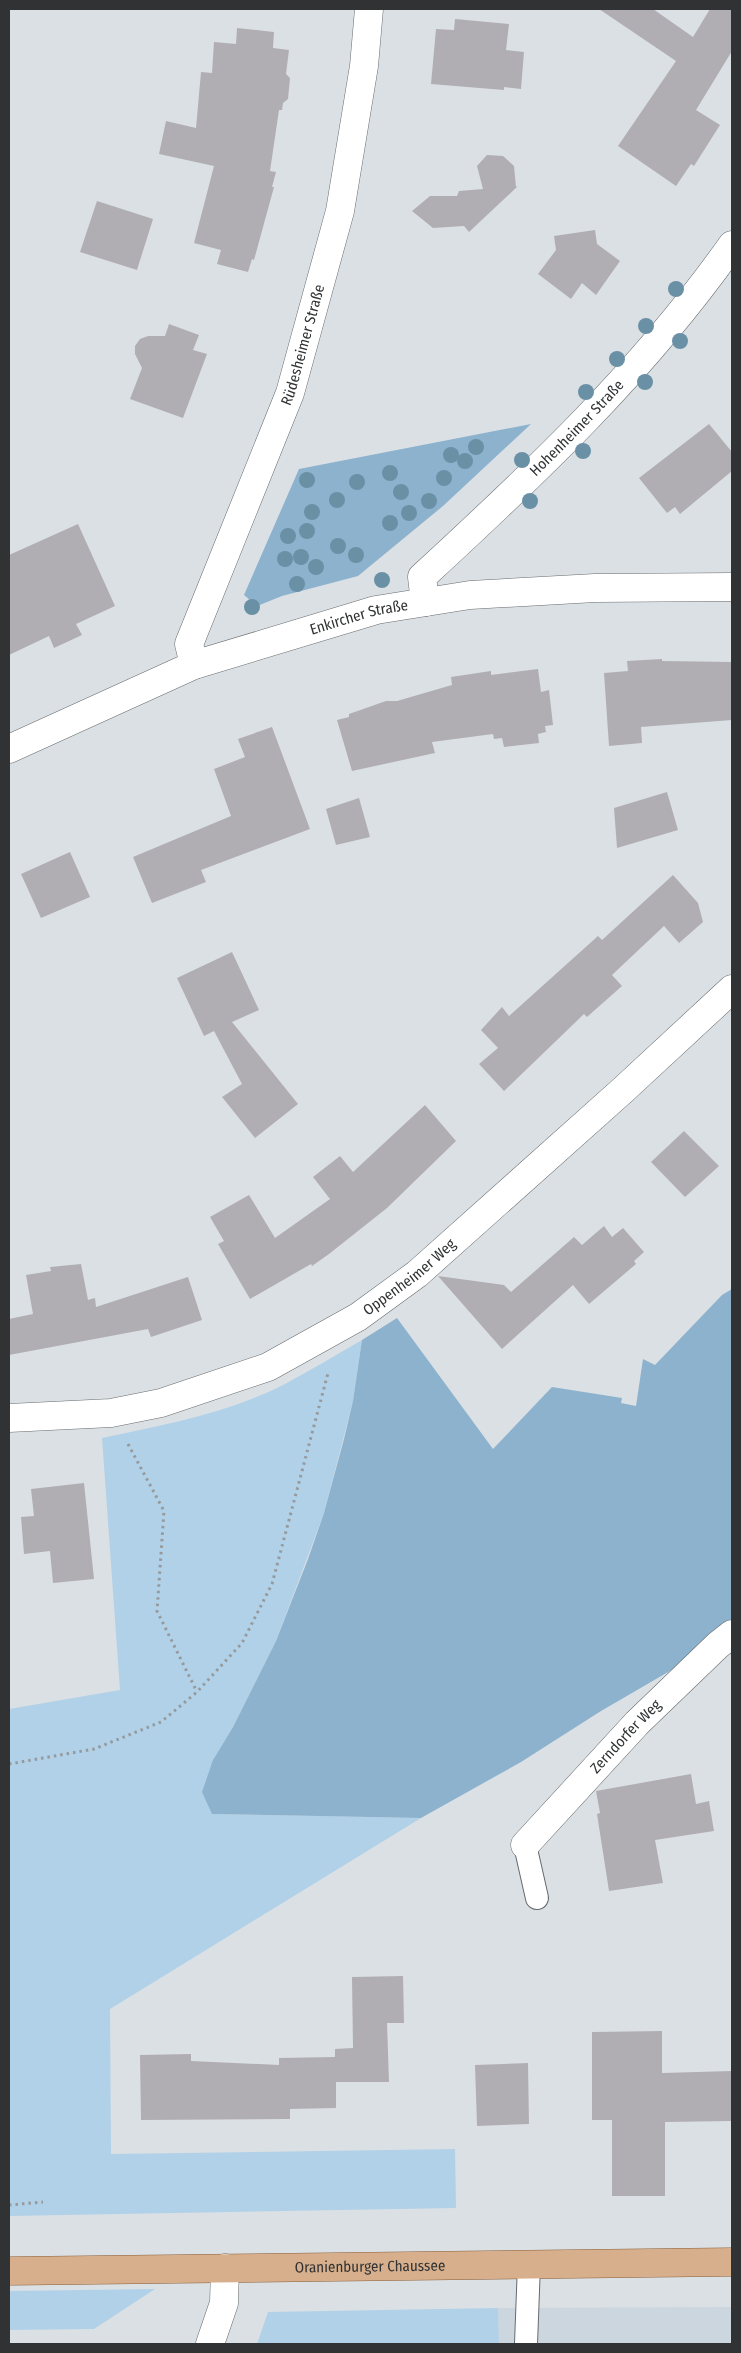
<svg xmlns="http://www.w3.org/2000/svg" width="741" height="2353" viewBox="0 0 741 2353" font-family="'Fira Sans Condensed',sans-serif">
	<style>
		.built { fill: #cbd6df }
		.green { fill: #b1d1e8 }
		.forest { fill: #8cb2ce }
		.building { fill: #b0aeb3 }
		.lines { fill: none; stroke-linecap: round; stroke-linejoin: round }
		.lane-casing { stroke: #676b6e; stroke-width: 24 }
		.street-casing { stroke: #676b6e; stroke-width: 29 }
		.primary-casing { stroke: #8b603b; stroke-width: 29 }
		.path { stroke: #969a9d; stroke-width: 3; stroke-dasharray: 2.5 4; stroke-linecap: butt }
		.lane { stroke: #fff; stroke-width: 22 }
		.street { stroke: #fff; stroke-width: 28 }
		.primary { stroke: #d7af8c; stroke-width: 28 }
		.tree { fill: #6a90a6 }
		.labels { text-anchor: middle; stroke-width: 4; stroke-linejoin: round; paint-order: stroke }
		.street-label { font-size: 15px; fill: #303233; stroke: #e8edf1 }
	</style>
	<rect width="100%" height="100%" fill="#dbe0e4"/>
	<polygon class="built" points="732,2307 732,2344 499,2344 498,2308"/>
	<g class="green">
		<path d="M362,1340L353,1401L324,1513L276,1641L233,1727L213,1760L212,1814L421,1818L110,2009L111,2154L455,2149L456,2208L9,2216V1709L120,1690L102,1438C164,1425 229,1413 285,1384C311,1370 336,1355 362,1340Z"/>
		<polygon points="155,2289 94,2329 9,2330 9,2291"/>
		<polygon points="498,2308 499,2344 257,2344 268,2312"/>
	</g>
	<g class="forest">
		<polygon points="531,424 443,506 358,576 282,596 257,606 244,595 299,469"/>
		<polygon points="732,1289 732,1619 687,1661 601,1711 521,1762 421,1818 212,1814 202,1792 213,1760 233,1727 276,1641 308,1559 324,1513 344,1439 353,1401 362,1340 397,1318 493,1449 552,1387 622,1398 621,1403 636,1406 643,1359 655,1365 722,1295"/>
	</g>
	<g class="building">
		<polygon points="599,9 653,9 693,37 710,9 732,9 732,51 696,110 720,125 694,166 691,164 676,186 618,146 676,61"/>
		<polygon points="455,19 509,24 506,50 524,52 521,89 504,87 504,90 431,84 436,29 454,30"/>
		<polygon points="237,28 274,32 273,48 289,50 286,74 290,78 288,99 283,103 282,110 279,110 270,171 276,172 272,187 274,187 254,260 252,259 248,272 217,264 221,250 194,243 214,166 159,154 166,121 196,128 201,72 212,73 214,42 236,44"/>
		<polygon points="487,155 503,156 514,166 516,187 518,186 469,232 464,226 433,228 412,211 430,196 457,196 459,191 483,189 477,166"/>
		<polygon points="97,201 153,219 137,270 80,252"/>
		<polygon points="595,230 597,244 620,261 596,295 582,283 571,299 538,274 556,250 554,236"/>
		<polygon points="169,324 199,335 193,350 207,354 183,418 130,399 142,368 135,354 135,346 140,339 148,336 165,336"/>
		<polygon points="709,424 732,452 732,471 680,514 675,507 667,513 639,478"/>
		<polygon points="78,524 115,606 76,624 82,635 54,648 49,636 9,655 9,555"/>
		<polygon points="662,659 662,661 732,662 732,720 641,727 642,743 609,746 604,673 628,671 627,661"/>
		<polygon points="538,669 541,692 549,690 553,725 545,726 546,732 538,734 539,743 504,747 502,738 494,739 493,734 432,742 435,753 352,771 337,720 349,717 349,714 386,701 397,701 452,685 451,677 491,671 491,675"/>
		<polygon points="272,727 310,829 201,870 206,882 152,903 133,857 231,816 214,769 245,757 238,739"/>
		<polygon points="667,792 678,830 617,848 614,808"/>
		<polygon points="359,798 370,837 336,845 326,809"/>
		<polygon points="70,852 90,897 41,918 21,874"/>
		<polygon points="673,875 698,903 703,922 679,943 664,926 612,975 622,986 587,1017 584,1014 504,1091 479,1064 498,1048 481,1030 502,1007 509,1016 598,936 602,940"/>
		<polygon points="232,952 259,1010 232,1022 298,1104 255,1138 222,1097 242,1084 214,1031 204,1036 177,978"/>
		<polygon points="425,1105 456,1141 387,1208 329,1254 312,1266 311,1264 250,1299 218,1244 224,1241 210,1217 249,1195 275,1238 330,1199 313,1177 340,1156 353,1172"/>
		<polygon points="684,1131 719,1166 685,1197 651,1162"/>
		<polygon points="604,1226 612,1237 623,1228 644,1252 634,1261 636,1264 589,1304 573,1285 502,1349 438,1276 504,1285 511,1292 574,1237 582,1245"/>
		<polygon points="81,1264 88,1300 95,1298 96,1307 188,1277 202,1320 151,1337 148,1329 9,1355 9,1319 33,1314 26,1275 51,1271 50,1267"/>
		<polygon points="84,1483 94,1579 53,1583 50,1551 24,1554 21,1517 34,1516 31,1489"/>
		<polygon points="691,1774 696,1804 709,1801 714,1831 655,1840 663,1883 609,1891 597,1814 600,1813 596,1791"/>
		<polygon points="403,1976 404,2023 387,2023 389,2082 336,2082 336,2108 290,2109 290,2119 141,2120 140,2055 191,2054 191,2061 279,2065 279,2058 335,2057 335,2049 353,2048 352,1977"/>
		<polygon points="662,2031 662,2073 732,2071 732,2121 665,2122 665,2196 612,2196 612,2120 592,2120 592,2032"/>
		<polygon points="528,2063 529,2124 477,2126 475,2065"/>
	</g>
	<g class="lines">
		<defs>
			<g id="lane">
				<polyline points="525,1845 537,1898"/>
				<polyline points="526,2344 529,2264"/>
			</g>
			<g id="street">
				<path id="s1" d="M425,602L422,577C534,474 644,370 732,245"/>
				<path id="s2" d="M194,665L189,644L290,393L340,211L364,66L369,9"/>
				<path id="s3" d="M9,749L194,665L376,610L470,595L595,588L732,587"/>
				<path id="s4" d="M9,1418L111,1413L161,1403L268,1367L358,1317L417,1274L623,1090L732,989"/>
				<path id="s5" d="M525,1845L637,1723L718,1645L732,1634"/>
				<polyline points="210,2344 224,2303 225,2268"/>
			</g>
			<g id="primary">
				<path id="s6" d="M9,2271L732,2262"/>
			</g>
		</defs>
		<use href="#lane" class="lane-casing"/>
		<use href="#street" class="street-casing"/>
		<use href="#primary" class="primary-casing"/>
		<g class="path">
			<polyline points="128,1444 164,1511 157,1611 197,1692"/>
			<polyline points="9,1764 94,1749 161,1722 197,1692 242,1643 272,1584 328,1373"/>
			<polyline points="9,2205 43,2202"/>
		</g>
		<use href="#lane" class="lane"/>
		<use href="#street" class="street"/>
		<use href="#primary" class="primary"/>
	</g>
	<g class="tree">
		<circle cx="676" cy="289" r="8"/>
		<circle cx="646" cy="326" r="8"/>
		<circle cx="680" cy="341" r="8"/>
		<circle cx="617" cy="359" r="8"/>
		<circle cx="645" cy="382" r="8"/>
		<circle cx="586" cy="392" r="8"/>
		<circle cx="476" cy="447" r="8"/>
		<circle cx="583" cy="451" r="8"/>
		<circle cx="451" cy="455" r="8"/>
		<circle cx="522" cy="460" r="8"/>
		<circle cx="465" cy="461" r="8"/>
		<circle cx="390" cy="473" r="8"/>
		<circle cx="444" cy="478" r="8"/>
		<circle cx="307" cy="480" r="8"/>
		<circle cx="357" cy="482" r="8"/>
		<circle cx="401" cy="492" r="8"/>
		<circle cx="337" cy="500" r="8"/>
		<circle cx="429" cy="501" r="8"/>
		<circle cx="530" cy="501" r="8"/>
		<circle cx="312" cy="512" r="8"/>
		<circle cx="409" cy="513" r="8"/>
		<circle cx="390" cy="523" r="8"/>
		<circle cx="307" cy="531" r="8"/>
		<circle cx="288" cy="536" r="8"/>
		<circle cx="338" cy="546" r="8"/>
		<circle cx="356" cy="555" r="8"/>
		<circle cx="301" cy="557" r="8"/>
		<circle cx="285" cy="559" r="8"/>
		<circle cx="316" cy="567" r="8"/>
		<circle cx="382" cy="580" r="8"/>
		<circle cx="297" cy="584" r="8"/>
		<circle cx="252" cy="607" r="8"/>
	</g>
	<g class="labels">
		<g class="street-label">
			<text dy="5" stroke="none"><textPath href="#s2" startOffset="342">Rüdesheimer Straße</textPath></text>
			<text dy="5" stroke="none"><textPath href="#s1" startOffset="240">Hohenheimer Straße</textPath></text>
			<text dy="5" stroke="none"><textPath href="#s3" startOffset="375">Enkircher Straße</textPath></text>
			<text dy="5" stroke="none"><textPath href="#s4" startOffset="434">Oppenheimer Weg</textPath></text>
			<text dy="5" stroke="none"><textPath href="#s5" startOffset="148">Zerndorfer Weg</textPath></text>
			<text dy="5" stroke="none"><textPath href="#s6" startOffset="361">Oranienburger Chaussee</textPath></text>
		</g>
	</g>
	<rect width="741" height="2353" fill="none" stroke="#303233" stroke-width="20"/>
</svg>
